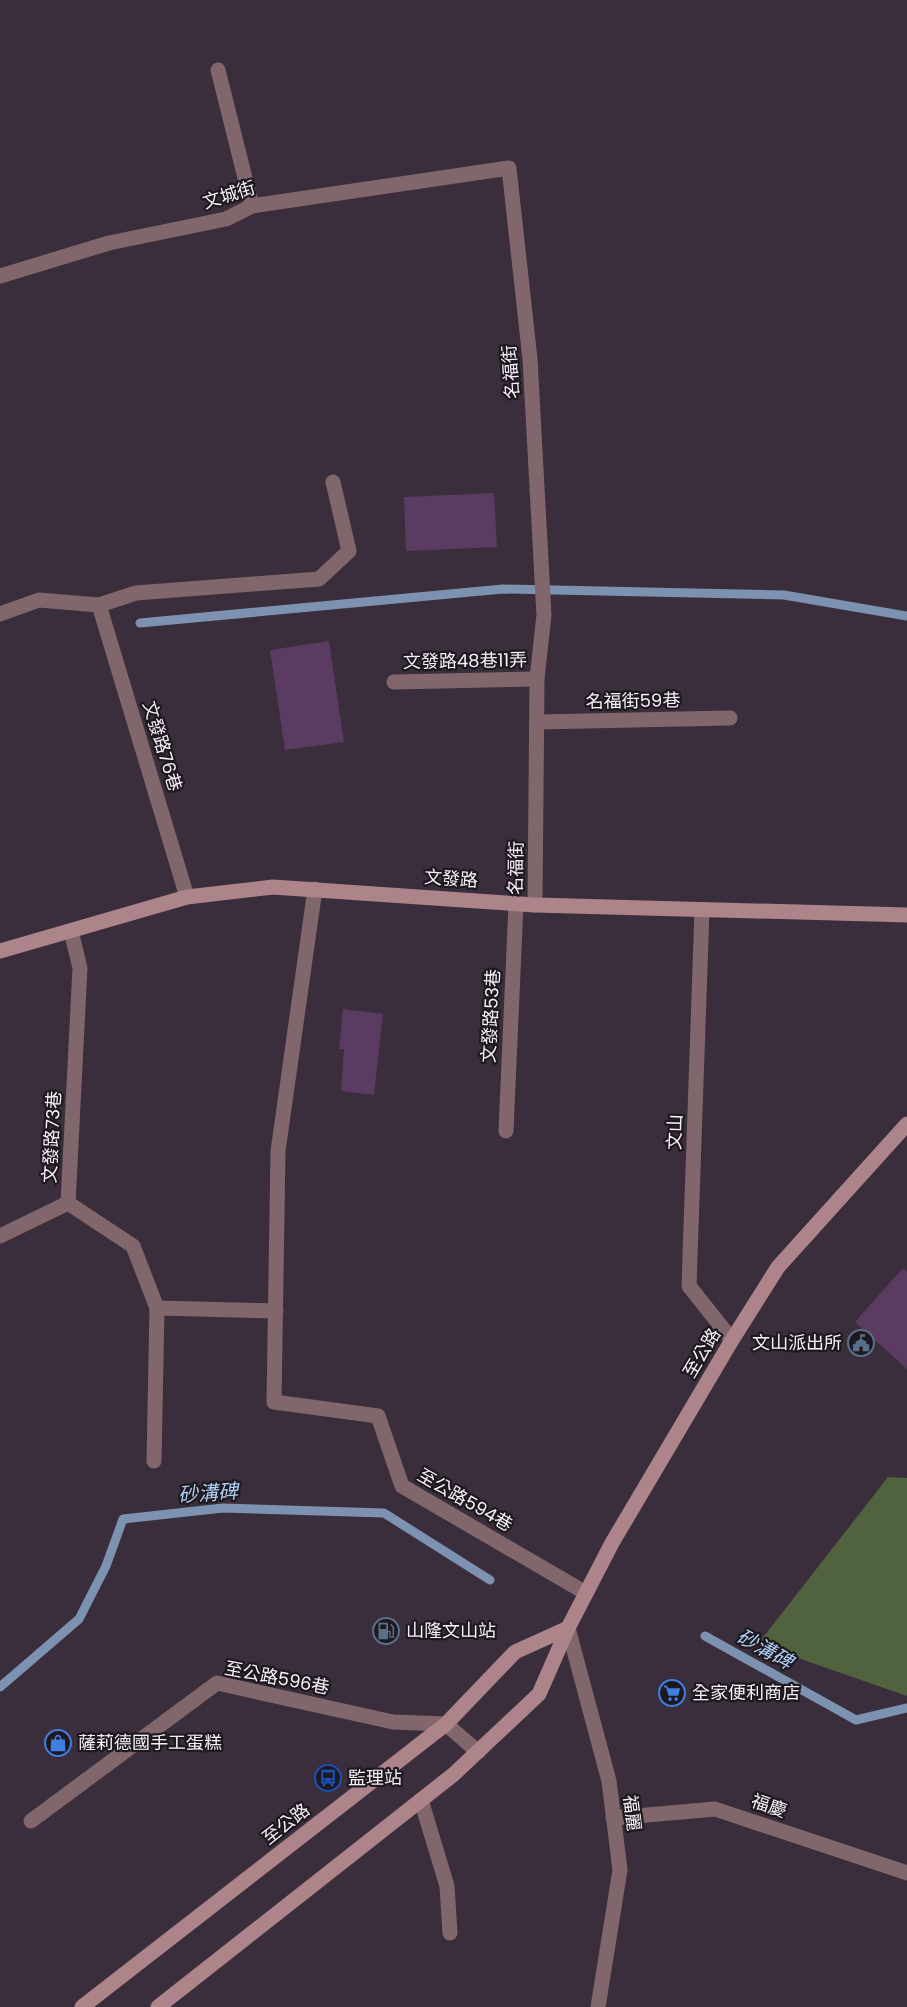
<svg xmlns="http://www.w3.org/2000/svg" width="907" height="2007" viewBox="0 0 907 2007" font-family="Poppins,'Noto Sans TC',sans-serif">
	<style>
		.green { fill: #50633e }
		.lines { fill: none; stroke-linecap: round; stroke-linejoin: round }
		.stream { stroke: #7c92b0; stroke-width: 9 }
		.building { fill: #5b3b62 }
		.lane { stroke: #81676b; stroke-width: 15 }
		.street { stroke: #81676b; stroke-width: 15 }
		.secondary { stroke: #ac848a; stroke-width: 15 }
		.labels { text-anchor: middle; stroke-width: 4.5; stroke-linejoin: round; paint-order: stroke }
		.street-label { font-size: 18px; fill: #f7eff9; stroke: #1e181f }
		.poi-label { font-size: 18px; fill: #f7eff9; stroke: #1e181f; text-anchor: start }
		.water-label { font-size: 20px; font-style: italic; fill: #aecff4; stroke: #1e181f }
	</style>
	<rect width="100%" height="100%" fill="#3a2e3c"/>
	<polygon class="green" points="888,1477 907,1478 907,1696 758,1644"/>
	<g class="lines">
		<g class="stream">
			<polyline points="140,623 503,589 784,595 907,616"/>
			<polyline points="705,1636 856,1720 907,1708"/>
			<polyline points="0,1687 79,1619 106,1566 123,1519 223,1508 384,1513 490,1580"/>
		</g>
	</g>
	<g class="building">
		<polygon points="494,493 497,547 406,551 404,497"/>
		<polygon points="329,641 344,742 285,750 270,650"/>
		<polygon points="343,1009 383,1014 374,1095 341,1091 344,1049 339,1049"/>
		<polygon points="903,1268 907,1272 907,1369 855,1322"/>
	</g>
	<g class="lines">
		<g class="lane">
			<polyline points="218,70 252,206"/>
			<polyline points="0,276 109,243 226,219 252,206 509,168 530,359 544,615 537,679 535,905"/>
			<polyline points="394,682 537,679"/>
			<polyline points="537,722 730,718"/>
			<polyline points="702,910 689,1286 732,1340"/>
			<polyline points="71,931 80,968 68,1203 133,1246 157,1308"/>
			<polyline points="506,1131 516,904"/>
			<polyline points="0,1236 68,1203"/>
			<polyline points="154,1461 157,1308 276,1311"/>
			<polyline points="421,1800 447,1886 450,1933"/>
			<polyline points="613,1818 715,1809 907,1873"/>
			<polyline points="31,1821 217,1683 393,1722 446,1724 478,1752"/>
		</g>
		<g class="street">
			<polyline points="99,605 187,897"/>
			<polyline points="0,614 39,600 99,605 136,593 319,579 349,551 333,482"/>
			<polyline points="315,889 278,1151 274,1402 378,1416 402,1486 586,1593"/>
			<polyline points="568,1628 609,1781 620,1870 598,2007"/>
		</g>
		<g class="secondary">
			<polyline points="0,951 187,897 273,887 535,905 907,915"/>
			<polyline points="82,2007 446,1724 515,1652 568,1628"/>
			<polyline points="158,2007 454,1774 539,1694 568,1628 612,1543 732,1340 778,1267 907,1124"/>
		</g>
	</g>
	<defs>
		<symbol id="civic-ring" viewBox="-11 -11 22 22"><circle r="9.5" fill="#1e181f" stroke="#5c6f8a" stroke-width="1.5"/><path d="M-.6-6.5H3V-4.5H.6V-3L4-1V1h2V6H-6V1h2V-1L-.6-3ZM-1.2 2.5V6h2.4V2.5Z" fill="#5c6f8a"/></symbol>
		<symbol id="fuel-ring" viewBox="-11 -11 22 22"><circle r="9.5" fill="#1e181f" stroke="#5c6f8a" stroke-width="1.5"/><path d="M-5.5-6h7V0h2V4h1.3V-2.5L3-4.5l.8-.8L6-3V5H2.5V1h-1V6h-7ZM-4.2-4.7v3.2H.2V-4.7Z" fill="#5c6f8a"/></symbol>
		<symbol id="supermarket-ring" viewBox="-11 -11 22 22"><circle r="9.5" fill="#1e181f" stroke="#3f7fe0" stroke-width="1.5"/><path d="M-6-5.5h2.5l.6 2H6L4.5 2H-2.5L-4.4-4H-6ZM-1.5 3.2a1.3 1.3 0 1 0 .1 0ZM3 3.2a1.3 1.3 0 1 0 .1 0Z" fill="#3f7fe0"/></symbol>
		<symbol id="shop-ring" viewBox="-11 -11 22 22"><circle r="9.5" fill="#1e181f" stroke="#3f7fe0" stroke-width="1.5"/><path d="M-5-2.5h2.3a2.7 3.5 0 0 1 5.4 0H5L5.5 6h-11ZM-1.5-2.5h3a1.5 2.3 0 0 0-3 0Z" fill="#3f7fe0"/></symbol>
		<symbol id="bus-ring" viewBox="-11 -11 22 22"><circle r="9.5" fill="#1e181f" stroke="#1a4fb4" stroke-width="1.5"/><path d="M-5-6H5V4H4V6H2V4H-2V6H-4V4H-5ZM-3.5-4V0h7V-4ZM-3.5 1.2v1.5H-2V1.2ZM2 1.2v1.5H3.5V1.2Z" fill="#1a4fb4"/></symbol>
	</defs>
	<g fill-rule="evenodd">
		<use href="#civic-ring" x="846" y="1328" width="30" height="30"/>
		<use href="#fuel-ring" x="371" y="1616" width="30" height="30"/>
		<use href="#supermarket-ring" x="657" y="1678" width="30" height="30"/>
		<use href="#shop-ring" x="43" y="1728" width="30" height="30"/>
		<use href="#bus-ring" x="313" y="1763" width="30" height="30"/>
	</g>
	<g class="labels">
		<g class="street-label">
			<text transform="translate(229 195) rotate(-17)" y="6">文城街</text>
			<text transform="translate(511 372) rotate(-94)" y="6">名福街</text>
			<text transform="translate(465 661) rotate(-1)" y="6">文發路48巷11弄</text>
			<text transform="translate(633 701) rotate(-1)" y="6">名福街59巷</text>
			<text transform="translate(162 746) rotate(73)" y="6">文發路76巷</text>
			<text transform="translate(516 868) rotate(-89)" y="6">名福街</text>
			<text transform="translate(451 879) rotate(4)" y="6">文發路</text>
			<text transform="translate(491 1016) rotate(-87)" y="6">文發路53巷</text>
			<text transform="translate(675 1132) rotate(-88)" y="6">文山</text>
			<text transform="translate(52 1137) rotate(-87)" y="6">文發路73巷</text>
			<text transform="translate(702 1353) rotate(-59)" y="6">至公路</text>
			<text transform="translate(465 1500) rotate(30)" y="6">至公路594巷</text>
			<text transform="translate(277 1678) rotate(11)" y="6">至公路596巷</text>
			<text transform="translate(769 1806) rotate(19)" y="6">福慶</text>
			<text transform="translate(632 1813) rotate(83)" y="6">福麗</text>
			<text transform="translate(286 1824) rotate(-38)" y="6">至公路</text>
		</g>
		<g class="poi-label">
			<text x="842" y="1349" text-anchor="end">文山派出所</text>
			<text x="406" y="1637">山隆文山站</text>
			<text x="692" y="1699">全家便利商店</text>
			<text x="78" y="1749">薩莉德國手工蛋糕</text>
			<text x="348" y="1784">監理站</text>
		</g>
		<g class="water-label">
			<text transform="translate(208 1493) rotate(-4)" y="7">砂溝碑</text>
			<text transform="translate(765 1649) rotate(29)" y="7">砂溝碑</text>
		</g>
	</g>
</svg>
